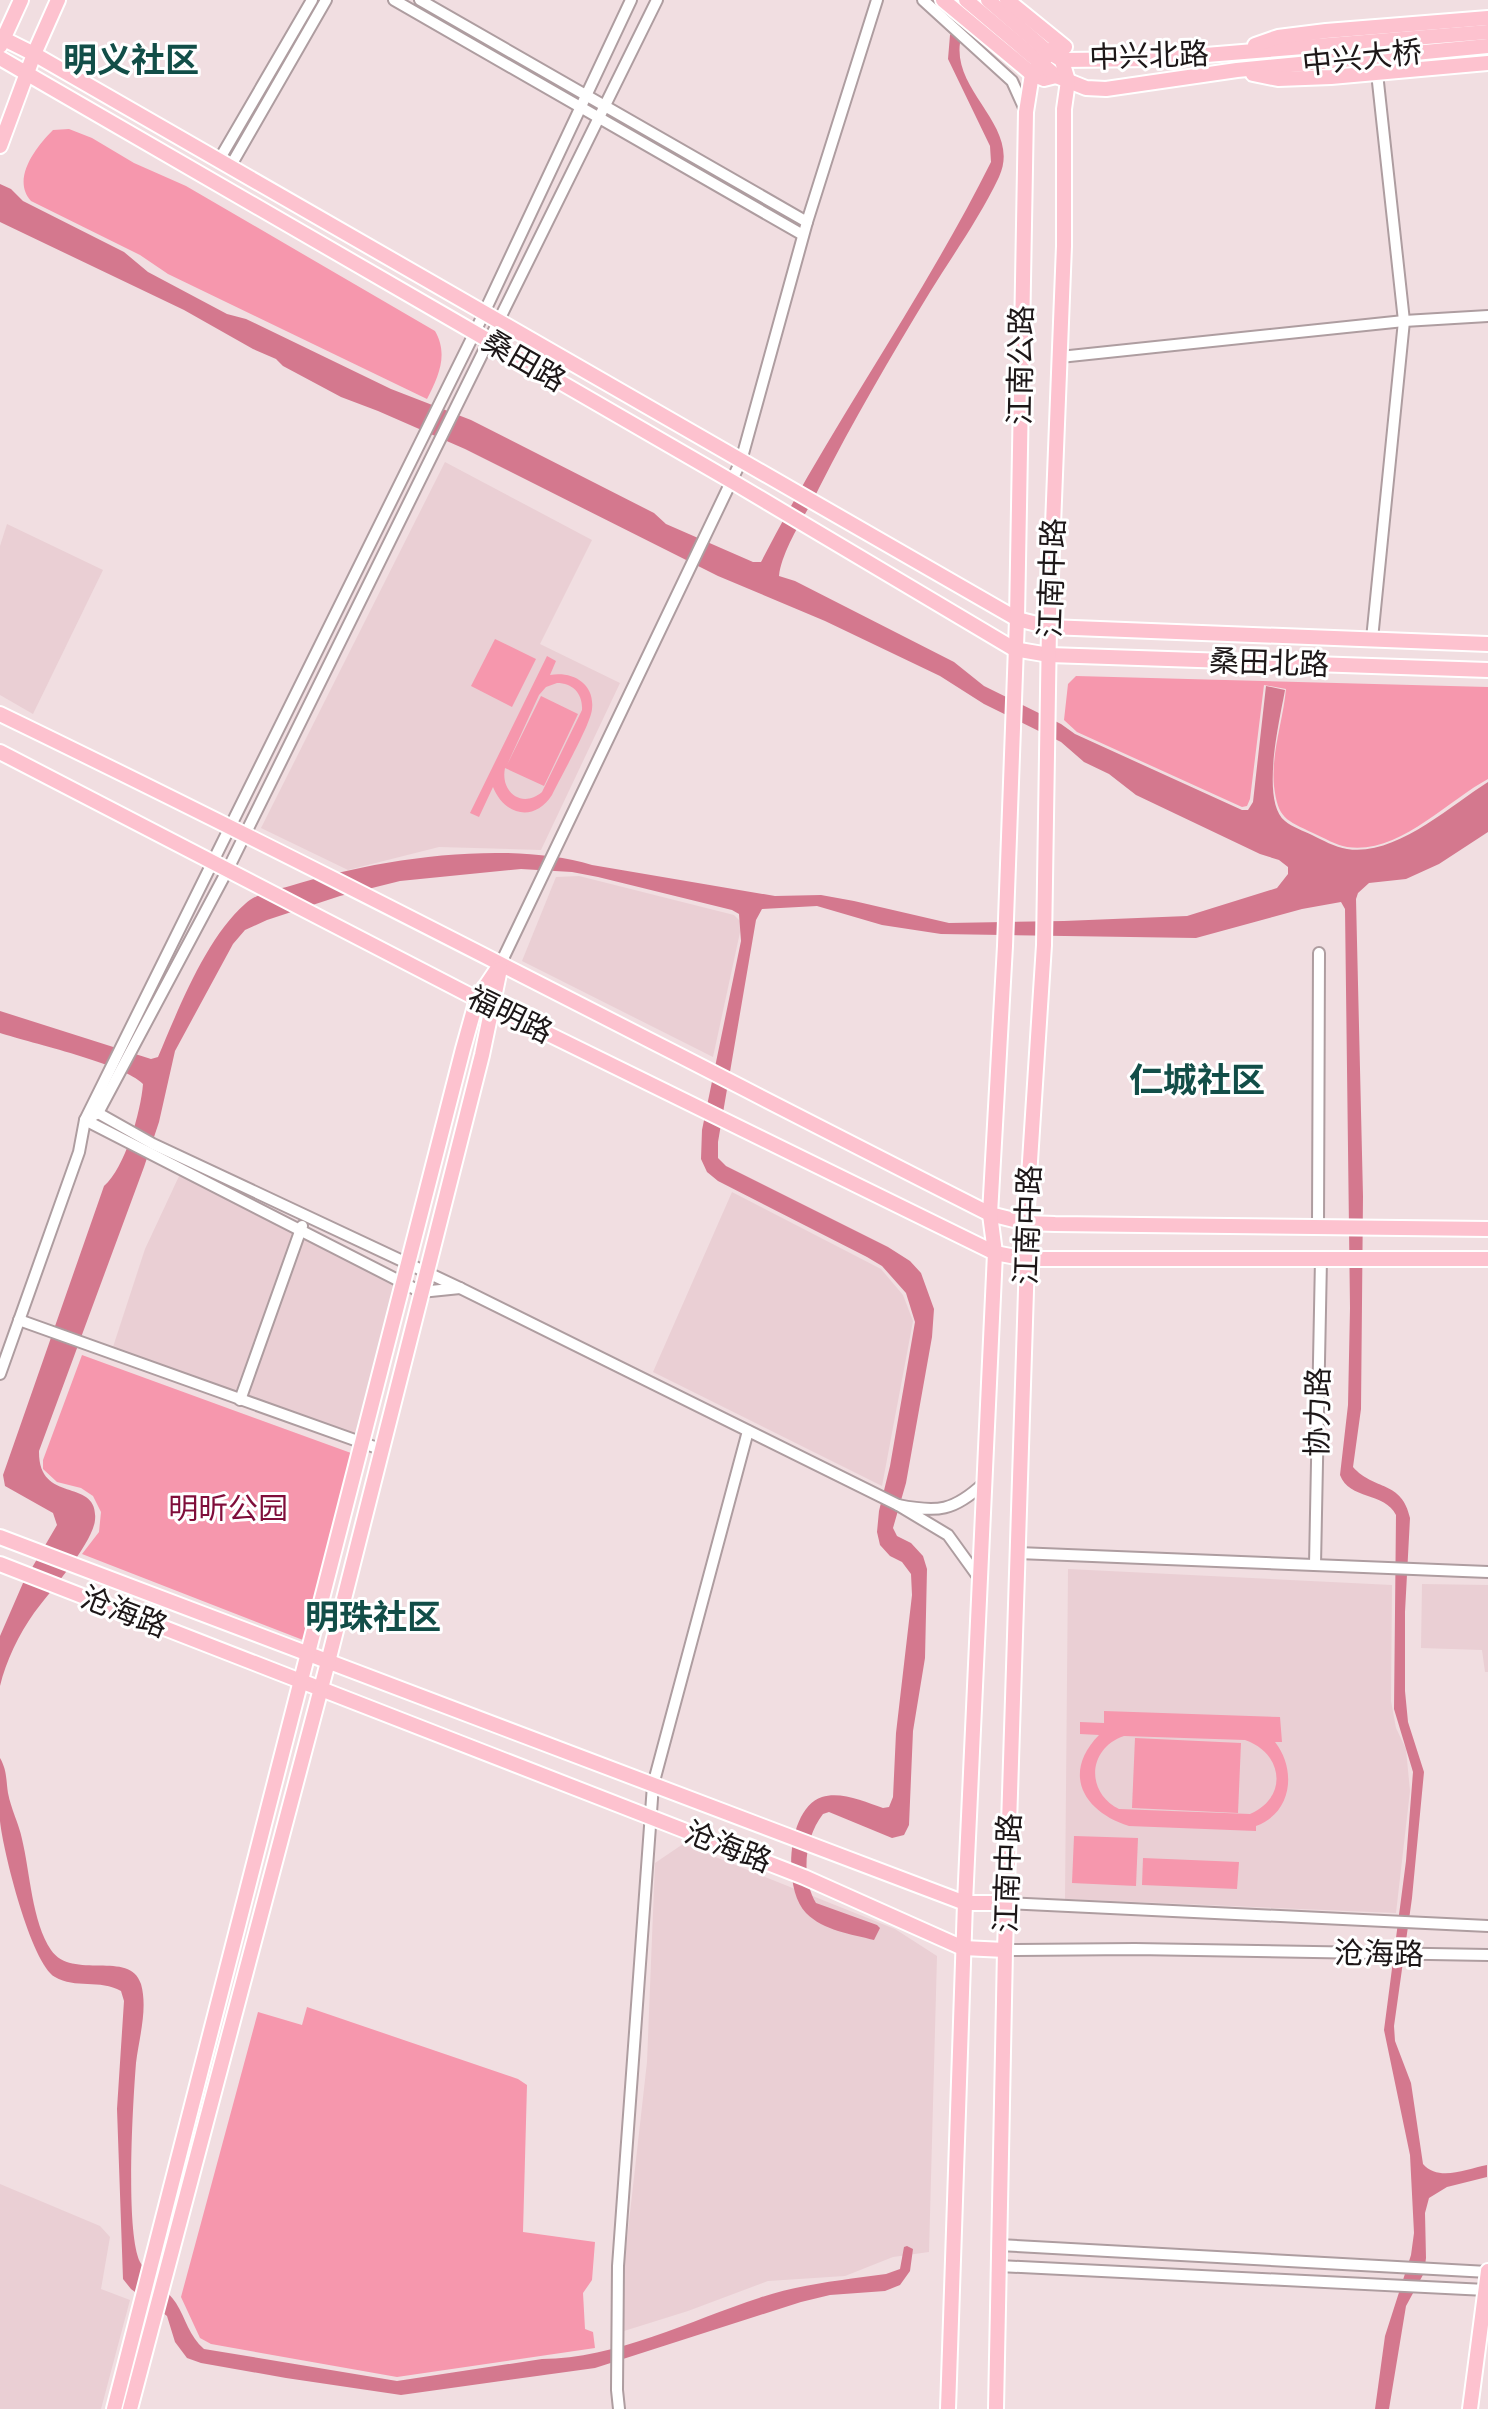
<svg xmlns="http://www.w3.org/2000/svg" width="1488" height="2409" viewBox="0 0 1488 2409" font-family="Commissioner,'Noto Sans SC',sans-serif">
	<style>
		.built { fill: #eacfd4 }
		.green { fill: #f697ad; fill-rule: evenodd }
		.water { fill: #d4788e }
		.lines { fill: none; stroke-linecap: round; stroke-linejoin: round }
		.minor-casing { stroke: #ae9da0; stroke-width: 14 }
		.major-casing { stroke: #fff; stroke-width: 18 }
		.minor { stroke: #fff; stroke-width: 10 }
		.major { stroke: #fdc2cf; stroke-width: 14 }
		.labels { text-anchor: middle; stroke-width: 6; stroke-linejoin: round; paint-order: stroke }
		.street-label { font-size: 30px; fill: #1d1718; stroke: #fff }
		.park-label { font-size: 30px; fill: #7f0d3a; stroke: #fff }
		.quarter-label { font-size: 34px; font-weight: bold; fill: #124e48; stroke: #fff }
	</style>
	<rect width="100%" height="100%" fill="#f1dee1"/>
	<g class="built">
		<polygon points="445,462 592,540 540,644 620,683 541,850 439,847 348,870 261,828"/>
		<polygon points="7,524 103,570 33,714 0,695 0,546"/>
		<polygon points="579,876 734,915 742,923 713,1057 522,961 556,877"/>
		<polygon points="180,1174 298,1232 238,1397 112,1350 145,1249"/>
		<polygon points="732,1192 881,1269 903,1295 913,1321 882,1486 653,1372"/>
		<polygon points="302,1235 397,1285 359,1440 245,1398"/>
		<polygon points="1068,1569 1392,1585 1391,1701 1396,1728 1406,1749 1410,1791 1396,1913 1065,1899"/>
		<polygon points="1422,1584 1488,1585 1488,1672 1485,1672 1482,1650 1421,1648"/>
		<polygon points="683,1844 895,1929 937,1956 929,2252 893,2257 845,2276 768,2281 688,2311 624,2331 622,2284 647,2062 655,1863"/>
		<polygon points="0,2184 100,2226 110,2237 101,2289 130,2300 101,2409 0,2409"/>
	</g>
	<g class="green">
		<path d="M69,129L92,138L134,163L186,186L435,331C449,355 438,377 427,399L168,274L140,255L31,201C11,179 36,147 53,130Z"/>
		<polygon points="495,639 536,659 512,707 471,686"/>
		<path d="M547,656L556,661L550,675C572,671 595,683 592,709C591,724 560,778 552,795C534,823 504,815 493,787L479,817L470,813ZM557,683C573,683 583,694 582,710L542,792C522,809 500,792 505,768L544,786L578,714L541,696L507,765L539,695L546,687Z"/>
		<path d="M1076,676L1488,687V779C1447,801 1398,855 1347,847C1336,845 1324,838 1313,833C1286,820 1278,819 1274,786C1271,753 1283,721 1286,689L1264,685L1250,799L1247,806L1242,807L1077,732L1064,720L1068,684Z"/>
		<polygon points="82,1355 351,1453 303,1640 82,1554 99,1532 101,1512 93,1496 81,1488 57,1482 43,1469 43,1460"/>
		<path d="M1104,1711L1280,1717L1282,1742H1275C1297,1770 1292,1813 1256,1826V1831L1129,1826C1084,1812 1061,1774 1099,1735L1080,1734V1722L1104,1723ZM1124,1736L1245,1740C1283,1753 1289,1797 1250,1814L1119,1809C1085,1792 1088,1748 1124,1736Z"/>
		<polygon points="1135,1738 1241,1743 1238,1813 1132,1808"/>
		<polygon points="1074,1836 1138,1838 1136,1886 1072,1883"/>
		<polygon points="1143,1858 1239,1862 1237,1889 1142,1885"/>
		<polygon points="307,2007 518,2079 527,2085 523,2232 595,2242 592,2280 583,2293 585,2329 593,2332 595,2348 397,2377 211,2344 200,2338 181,2297 258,2012 302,2025"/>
	</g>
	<g class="water">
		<path d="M972,0H982C975,13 962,28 960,43C953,93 1022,127 999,177C980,217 953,255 930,292C891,356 853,421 819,488C807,513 782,549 779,576L795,581L954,662L984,686L1061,724L1075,734L1242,810H1248L1253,802L1266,686L1285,690C1280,719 1260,801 1285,821C1292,827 1304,831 1312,835C1322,840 1335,847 1347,849C1395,857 1450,806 1488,782V832L1439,864L1406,879L1369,883L1358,893L1356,899L1363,1196L1361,1409L1353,1467C1374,1491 1402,1480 1410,1518L1405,1612V1691L1408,1722L1424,1772L1412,1898L1394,2026L1395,2041L1411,2083L1423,2164C1439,2182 1466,2169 1487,2165V2177L1447,2187L1429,2198L1425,2213L1426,2258L1424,2273L1406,2306L1389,2409H1375L1385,2336L1411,2255L1414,2233L1410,2155L1384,2030L1406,1861L1413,1772L1394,1709L1396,1515C1385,1492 1349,1500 1340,1475L1348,1405L1350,1308L1345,909L1341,902L1302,909L1196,938L941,934L882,925L817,906L762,909L756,920L718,1142V1158L726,1166L888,1247L910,1261L921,1273L934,1309L932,1337L906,1483L893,1528L897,1536L911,1543L923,1556L927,1569L925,1658L913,1731L909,1825L904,1835L892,1838L829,1812L823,1814C804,1838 801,1878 816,1903L877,1925L880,1928L874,1940C851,1934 824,1931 806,1913C782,1889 787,1808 822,1797C841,1791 865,1802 883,1808L889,1807L893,1797L896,1733L912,1595L911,1574L902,1562L890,1556L880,1545L877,1532L879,1511L890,1466L915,1322L906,1293L882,1266L867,1257L718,1181L707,1172L701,1159L702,1130L741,941L739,914L732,910L598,877L572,872L521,869L400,881L340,896L267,920L245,930L233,944L175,1051L159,1122L144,1167L39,1451C38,1506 99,1476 95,1520C93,1543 49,1593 34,1613C19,1634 6,1661 0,1686V1636L23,1583L57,1525L53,1513L5,1486L3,1475L104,1186C125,1168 141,1111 143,1084C124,1064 31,1043 0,1033V1011L151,1059L158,1057C178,1010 206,938 245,904C257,893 275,890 290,886C375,859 506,839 592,865L775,896L821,895L854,901L949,923L1064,921L1187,916L1277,888L1288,874V867L1279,860L1260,854L1136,795L1109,774L1084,762L1061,742L984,704L940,676L825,621L718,576L465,449L378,411L341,397L283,366L276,359L253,349L184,310L0,222V184L11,189L23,201L124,252L148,272L227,314L246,319L391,389L471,420L654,513L666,524L753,562H761C831,425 922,300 991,162L990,146L948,59L950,35Z"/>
		<path d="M0,1758C7,1770 6,1780 8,1793C11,1809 19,1824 22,1839C30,1872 32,1922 51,1950C72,1981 130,1949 141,1984C148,2009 139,2038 136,2063C133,2101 125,2231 140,2262C149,2278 166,2288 176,2303C186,2319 189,2336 204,2349L397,2381L542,2359C615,2359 691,2320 759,2298C800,2284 843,2280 886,2274L900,2269L904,2247L907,2246L913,2249L910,2271L900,2285L885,2291L830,2295L801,2302L595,2368L401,2395L286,2378L201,2363L187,2358L175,2342L167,2316L131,2289L123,2279L117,2109L124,2001L121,1991C100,1979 75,1989 55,1977C31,1963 3,1851 0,1821C0,1800 0,1779 0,1758Z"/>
	</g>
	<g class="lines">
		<defs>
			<g id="minor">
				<polyline points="394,0 803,235"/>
				<polyline points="420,0 807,222"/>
				<polyline points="923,0 1012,81 1026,112"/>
				<polyline points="219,160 312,0"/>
				<polyline points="230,167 326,0"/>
				<polyline points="1060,357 1404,321 1488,316"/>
				<polyline points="1372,639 1404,321 1377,73"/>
				<polyline points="500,965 741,461 807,222 877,0"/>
				<polyline points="98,1113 153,1144 460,1288 898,1505"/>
				<polyline points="1318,1227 1319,953"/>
				<polyline points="460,1288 421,1292 85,1120 475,332 631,0"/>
				<polyline points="19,1320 380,1449"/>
				<polyline points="0,1374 79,1152 85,1120 98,1113 227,871 657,0"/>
				<polyline points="240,1400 302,1226"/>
				<polyline points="1018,1553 1488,1572"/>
				<polyline points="1315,1565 1321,1259"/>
				<path d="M979,1578L948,1535L898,1505C938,1513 954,1511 984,1483"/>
				<polyline points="1007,1903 1488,1926"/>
				<polyline points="1005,1950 1135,1949 1488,1955"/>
				<polyline points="999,2245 1488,2272"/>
				<polyline points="999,2266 1486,2290"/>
				<polyline points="619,2409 617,2390 618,2266 653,1785 748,1431"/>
			</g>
			<g id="major">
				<polyline points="943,0 1032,74 1044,79 1056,76"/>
				<polyline points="966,0 1056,76 1086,88 1106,89 1237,70 1488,46"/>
				<polyline points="988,0 1048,52 1062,60 1157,59 1488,32"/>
				<polyline points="1007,0 1065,47"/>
				<polyline points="0,37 34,54 1017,619 1049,627 1488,644"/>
				<polyline points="1255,45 1278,37 1326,31 1488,18"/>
				<polyline points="0,46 21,0"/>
				<polyline points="0,58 733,482 1014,649 1049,655 1488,670"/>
				<polyline points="1253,74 1278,79 1331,77 1488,63"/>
				<polyline points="0,146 34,54 58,0"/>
				<path d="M0,714C333,875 660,1047 990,1214L1026,1223L1055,1224L1488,1229"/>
				<polyline points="0,752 477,999 995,1253 1027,1259 1488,1259"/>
				<polyline points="0,1537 965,1903 1007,1903"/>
				<polyline points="0,1564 804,1877 963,1948 1005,1950"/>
				<polyline points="114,2409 463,1049 477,999 500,965"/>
				<polyline points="130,2409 328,1662 482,1055 500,969"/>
				<polyline points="948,2409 965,1903 995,1253 990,1214 1005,946 1017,619 1026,112 1032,74 1057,44 1068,81 1064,109 1064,246 1049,627 1044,945 1026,1223 1027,1259 1005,1950 996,2409"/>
				<polyline points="1470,2409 1488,2271"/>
			</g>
		</defs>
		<use href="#minor" class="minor-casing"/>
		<use href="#major" class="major-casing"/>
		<use href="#minor" class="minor"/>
		<use href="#major" class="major"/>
	</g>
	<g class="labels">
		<g class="street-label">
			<text transform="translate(1149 56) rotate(-2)" y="10">中兴北路</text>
			<text transform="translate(1362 58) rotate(-6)" y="10">中兴大桥</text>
			<text transform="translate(524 361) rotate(30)" y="10">桑田路</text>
			<text transform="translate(1021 365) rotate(-89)" y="10">江南公路</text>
			<text transform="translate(1052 578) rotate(-88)" y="10">江南中路</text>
			<text transform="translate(1269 663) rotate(2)" y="10">桑田北路</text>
			<text transform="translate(510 1015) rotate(26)" y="10">福明路</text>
			<text transform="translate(1028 1225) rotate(-88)" y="10">江南中路</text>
			<text transform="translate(1318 1412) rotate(-89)" y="10">协力路</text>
			<text transform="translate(124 1612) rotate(21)" y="10">沧海路</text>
			<text transform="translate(728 1847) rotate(21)" y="10">沧海路</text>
			<text transform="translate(1008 1873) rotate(-88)" y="10">江南中路</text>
			<text transform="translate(1379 1954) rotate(1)" y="10">沧海路</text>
		</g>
		<g class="park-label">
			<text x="228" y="1519">明昕公园</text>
		</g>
		<g class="quarter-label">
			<text x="131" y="72">明义社区</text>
			<text x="1197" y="1092">仁城社区</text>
			<text x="373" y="1629">明珠社区</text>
		</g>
	</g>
</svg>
